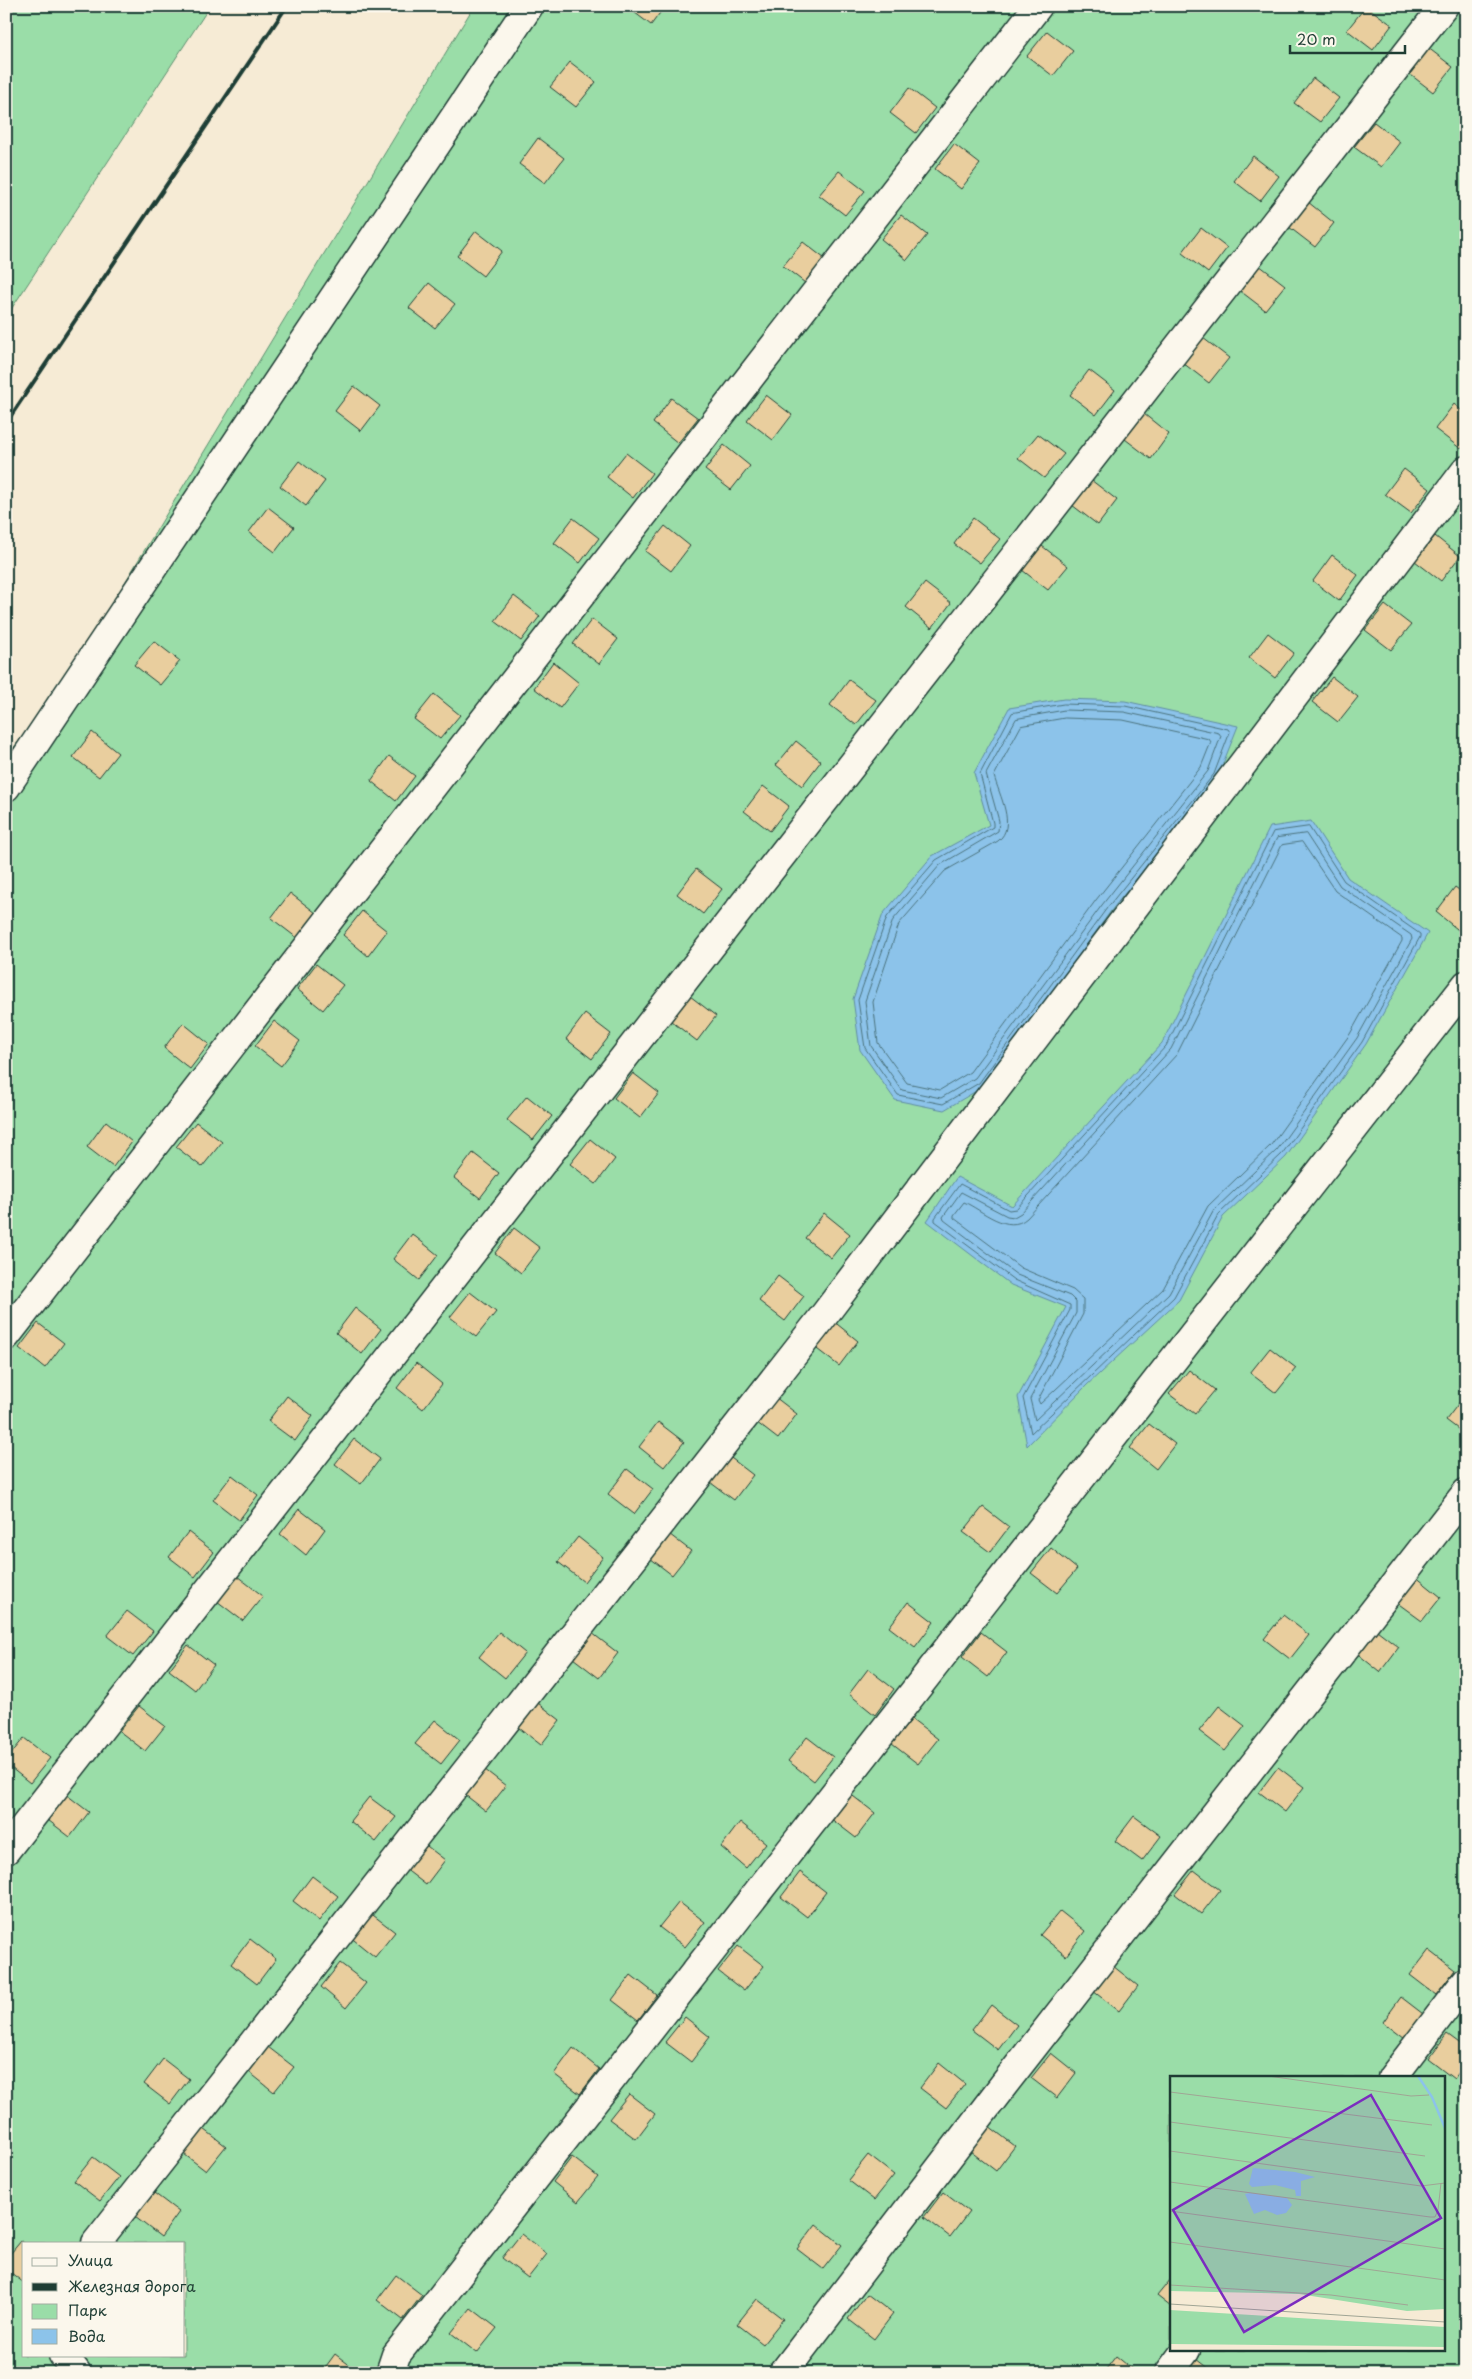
<svg xmlns="http://www.w3.org/2000/svg" width="1472" height="2379" viewBox="0 0 1472 2379" font-family="'Playpen Sans',sans-serif">
	<style>
		.green { fill: #9adda8; stroke: #5c8d6e; fill-rule: evenodd }
		.water { fill: #8cc3ea; stroke: #608da1 }
		.lines { fill: none; stroke-linecap: round; stroke-linejoin: round }
		.shore { stroke: #4b737d; stroke-width: 1 }
		.building { fill: #e9ce9e; stroke: #1f3d34 }
		.minor-casing { stroke: #1f3d34; stroke-width: 31 }
		.minor { stroke: #fbf7ec; stroke-width: 28 }
		.rail { stroke: #1f3d34; stroke-width: 4 }
		.inset-river { fill: none; stroke: #8cc3ea; stroke-width: 2.5 }
		.inset-road { fill: none; stroke: #a0a595; stroke-width: 1 }
		.view { fill: #7b2cbf; fill-opacity: 0.15; stroke: #7b2cbf; stroke-width: 2.5 }
		.inset-edge { fill: none; stroke: #1f3d34; stroke-width: 2.5 }
	</style>
	<rect width="100%" height="100%" fill="#f6ebd5"/>
	<filter id="ink" filterUnits="userSpaceOnUse"><feTurbulence type="fractalNoise" baseFrequency=".02" numOctaves="2"/><feDisplacementMap in="SourceGraphic" scale="10" xChannelSelector="R" yChannelSelector="G"/><feConvolveMatrix kernelMatrix="1 2 1 2 8 2 1 2 1" color-interpolation-filters="sRGB"/></filter>
	<g filter="url(#ink)">
		<g class="green">
			<polygon points="6,6 210,6 6,317"/>
			<path d="M474,6H1466V2373H6V757L58,693ZM1171,2078H1443V2350H1171ZM24,2243H184V2355H24Z"/>
		</g>
		<g class="water">
			<polygon points="1064,699 1125,701 1238,726 1218,776 1111,911 983,1087 944,1110 895,1100 860,1050 853,999 883,914 932,856 989,825 974,773 1009,708"/>
			<polygon points="1311,821 1348,878 1428,933 1366,1044 1286,1157 1223,1217 1179,1300 1087,1385 1027,1446 1018,1397 1066,1307 1011,1285 927,1221 957,1177 1012,1206 1162,1043 1270,827"/>
		</g>
		<g class="lines">
			<g class="shore">
				<polygon points="1064,704 1125,706 1228,729 1230,732 1214,774 1107,908 979,1083 943,1104 898,1095 865,1048 858,1000 887,917 936,860 993,827 993,823 980,774 1012,713"/>
				<polygon points="1065,710 1124,712 1219,733 1221,736 1208,771 1102,905 975,1078 941,1098 902,1090 871,1046 865,1001 893,920 940,865 998,831 999,821 986,774 1016,719"/>
				<path d="M1065,718L1123,720L1209,739L1211,742L1201,767L1096,900L970,1072L940,1090L907,1083L878,1043L873,1002L899,924L945,871L998,841C1017,826 999,795 994,776L1021,726Z"/>
				<polygon points="1309,827 1344,881 1420,934 1420,937 1362,1042 1282,1154 1219,1214 1174,1297 1031,1433 1023,1398 1070,1310 1070,1305 1014,1280 935,1221 935,1218 960,1184 1009,1210 1016,1209 1166,1046 1273,832"/>
				<polygon points="1306,834 1340,886 1411,935 1412,939 1357,1038 1277,1150 1214,1210 1169,1293 1035,1420 1030,1399 1076,1313 1076,1302 1070,1296 1017,1275 944,1220 943,1217 961,1192 1007,1216 1014,1217 1021,1213 1171,1049 1277,838"/>
				<path d="M1302,842L1335,891L1402,938V941L1350,1034L1271,1145L1208,1206L1163,1289L1040,1404L1038,1400L1083,1314V1299L1073,1290L1021,1268L954,1218V1215L964,1202C982,1210 1008,1235 1027,1218L1177,1054L1282,845Z"/>
			</g>
		</g>
		<g class="building">
			<polygon points="626,6 665,6 651,25"/>
			<polygon points="1366,6 1392,25 1373,50 1347,30"/>
			<polygon points="1047,31 1073,51 1053,76 1027,56"/>
			<polygon points="1427,47 1453,67 1433,92 1407,72"/>
			<polygon points="570,62 596,82 576,107 550,87"/>
			<polygon points="1313,78 1339,98 1320,122 1294,103"/>
			<polygon points="909,88 935,108 916,133 890,113"/>
			<polygon points="1374,122 1400,142 1381,167 1354,147"/>
			<polygon points="538,138 564,158 545,183 519,164"/>
			<polygon points="954,144 980,164 961,189 935,169"/>
			<polygon points="1253,156 1279,176 1260,201 1234,181"/>
			<polygon points="839,171 865,191 845,215 819,195"/>
			<polygon points="1308,202 1334,223 1315,247 1289,227"/>
			<polygon points="901,215 927,235 907,260 881,239"/>
			<polygon points="1201,228 1227,248 1208,273 1182,253"/>
			<polygon points="476,231 502,251 483,276 457,256"/>
			<polygon points="803,242 829,262 809,286 783,266"/>
			<polygon points="1259,265 1285,285 1265,310 1239,290"/>
			<polygon points="429,283 455,304 435,328 409,308"/>
			<polygon points="1203,338 1229,358 1209,383 1183,363"/>
			<polygon points="1089,370 1115,390 1096,415 1070,395"/>
			<polygon points="354,386 380,406 361,431 335,411"/>
			<polygon points="766,395 792,415 773,440 747,420"/>
			<polygon points="671,398 698,418 678,443 653,423"/>
			<polygon points="1454,404 1466,414 1466,442 1461,449 1435,429"/>
			<polygon points="1144,414 1169,434 1151,459 1125,439"/>
			<polygon points="1038,434 1064,454 1044,478 1018,458"/>
			<polygon points="724,445 750,466 731,490 705,470"/>
			<polygon points="626,453 652,473 633,498 607,477"/>
			<polygon points="299,461 325,481 306,506 280,486"/>
			<polygon points="1404,469 1430,489 1411,513 1385,494"/>
			<polygon points="1091,480 1117,500 1098,525 1072,505"/>
			<polygon points="268,507 294,527 275,552 249,532"/>
			<polygon points="573,518 599,538 580,563 554,543"/>
			<polygon points="973,518 1000,539 980,563 954,544"/>
			<polygon points="665,526 690,546 671,571 645,551"/>
			<polygon points="1435,536 1460,556 1441,581 1415,561"/>
			<polygon points="1042,546 1068,566 1048,590 1022,570"/>
			<polygon points="1332,555 1358,575 1339,601 1313,581"/>
			<polygon points="925,583 951,603 932,628 906,607"/>
			<polygon points="514,596 540,616 521,641 495,621"/>
			<polygon points="1385,605 1411,625 1391,650 1365,630"/>
			<polygon points="592,619 618,639 599,664 573,644"/>
			<polygon points="1268,633 1294,653 1275,678 1249,658"/>
			<polygon points="154,641 180,661 160,685 134,665"/>
			<polygon points="553,662 579,683 560,708 534,688"/>
			<polygon points="1332,677 1358,697 1338,722 1312,702"/>
			<polygon points="849,680 876,700 856,725 830,705"/>
			<polygon points="434,694 460,715 440,739 414,719"/>
			<polygon points="92,732 118,753 99,777 73,757"/>
			<polygon points="796,741 821,761 802,786 776,765"/>
			<polygon points="389,756 415,776 396,801 371,781"/>
			<polygon points="763,786 789,806 770,831 744,811"/>
			<polygon points="696,869 722,889 703,914 677,894"/>
			<polygon points="1455,887 1466,895 1466,928 1462,933 1436,912"/>
			<polygon points="290,893 316,913 297,938 271,918"/>
			<polygon points="362,911 387,931 368,956 343,935"/>
			<polygon points="316,964 343,985 323,1010 297,989"/>
			<polygon points="690,996 716,1016 697,1041 671,1021"/>
			<polygon points="585,1014 611,1034 592,1059 566,1039"/>
			<polygon points="274,1021 300,1041 281,1066 255,1046"/>
			<polygon points="183,1023 209,1044 190,1069 164,1048"/>
			<polygon points="633,1073 659,1093 640,1118 614,1098"/>
			<polygon points="527,1096 552,1116 533,1140 507,1120"/>
			<polygon points="106,1121 132,1142 113,1167 87,1147"/>
			<polygon points="196,1122 222,1142 202,1167 176,1147"/>
			<polygon points="590,1139 615,1159 596,1184 570,1164"/>
			<polygon points="473,1153 499,1173 480,1198 454,1178"/>
			<polygon points="824,1213 850,1234 831,1258 805,1238"/>
			<polygon points="514,1228 540,1248 521,1273 495,1253"/>
			<polygon points="412,1234 438,1255 419,1280 393,1259"/>
			<polygon points="778,1276 804,1296 785,1321 759,1301"/>
			<polygon points="470,1292 496,1312 476,1337 450,1317"/>
			<polygon points="355,1308 381,1329 362,1354 336,1333"/>
			<polygon points="832,1320 858,1341 839,1366 813,1346"/>
			<polygon points="38,1323 64,1343 45,1368 19,1348"/>
			<polygon points="1270,1348 1296,1368 1276,1393 1250,1373"/>
			<polygon points="416,1363 442,1384 423,1409 397,1388"/>
			<polygon points="1189,1370 1215,1390 1195,1414 1169,1394"/>
			<polygon points="771,1394 797,1414 778,1439 752,1419"/>
			<polygon points="1465,1395 1466,1395 1466,1435 1446,1420"/>
			<polygon points="287,1396 313,1416 295,1441 268,1421"/>
			<polygon points="658,1422 684,1442 664,1467 639,1447"/>
			<polygon points="1149,1424 1175,1444 1156,1469 1130,1448"/>
			<polygon points="354,1439 380,1459 361,1484 335,1464"/>
			<polygon points="727,1455 753,1475 734,1500 707,1480"/>
			<polygon points="627,1469 653,1489 634,1514 608,1494"/>
			<polygon points="232,1475 258,1495 239,1520 213,1500"/>
			<polygon points="983,1507 1009,1527 990,1552 963,1532"/>
			<polygon points="299,1509 325,1529 306,1555 280,1534"/>
			<polygon points="665,1531 691,1551 672,1575 646,1555"/>
			<polygon points="188,1532 214,1552 195,1577 169,1557"/>
			<polygon points="578,1537 603,1557 584,1582 558,1562"/>
			<polygon points="1051,1548 1077,1569 1057,1593 1031,1573"/>
			<polygon points="237,1576 263,1596 243,1621 217,1601"/>
			<polygon points="1415,1576 1441,1597 1422,1621 1396,1602"/>
			<polygon points="908,1602 934,1622 915,1647 889,1627"/>
			<polygon points="127,1611 153,1631 133,1656 107,1636"/>
			<polygon points="1283,1615 1309,1635 1290,1659 1264,1639"/>
			<polygon points="1373,1627 1399,1647 1380,1672 1354,1651"/>
			<polygon points="499,1632 525,1653 505,1678 479,1657"/>
			<polygon points="981,1632 1007,1652 988,1677 962,1657"/>
			<polygon points="592,1633 618,1653 599,1678 573,1658"/>
			<polygon points="188,1645 214,1665 195,1690 169,1670"/>
			<polygon points="868,1669 894,1689 875,1715 849,1694"/>
			<polygon points="534,1700 560,1720 541,1745 514,1724"/>
			<polygon points="139,1706 165,1726 145,1751 119,1731"/>
			<polygon points="1219,1706 1245,1726 1225,1751 1199,1731"/>
			<polygon points="912,1719 938,1739 918,1764 892,1744"/>
			<polygon points="435,1720 460,1740 441,1764 415,1744"/>
			<polygon points="807,1737 833,1757 814,1781 788,1761"/>
			<polygon points="24,1738 50,1758 30,1783 6,1764 6,1760"/>
			<polygon points="480,1766 506,1786 486,1811 460,1791"/>
			<polygon points="1278,1767 1304,1787 1285,1812 1259,1792"/>
			<polygon points="63,1792 89,1812 70,1837 44,1817"/>
			<polygon points="849,1793 875,1813 856,1838 830,1818"/>
			<polygon points="369,1797 396,1817 376,1842 350,1821"/>
			<polygon points="1134,1816 1161,1836 1142,1861 1115,1841"/>
			<polygon points="740,1822 766,1843 746,1868 721,1847"/>
			<polygon points="419,1840 445,1860 426,1885 400,1865"/>
			<polygon points="1194,1870 1220,1890 1201,1914 1175,1894"/>
			<polygon points="800,1872 826,1892 807,1917 781,1897"/>
			<polygon points="312,1876 338,1896 319,1921 293,1901"/>
			<polygon points="679,1902 705,1922 685,1947 659,1927"/>
			<polygon points="1060,1911 1085,1931 1066,1956 1040,1935"/>
			<polygon points="369,1912 395,1932 375,1957 349,1936"/>
			<polygon points="250,1939 276,1959 257,1984 231,1964"/>
			<polygon points="738,1946 764,1966 744,1991 718,1971"/>
			<polygon points="1429,1950 1455,1970 1436,1995 1410,1975"/>
			<polygon points="340,1963 366,1983 346,2008 321,1987"/>
			<polygon points="1113,1966 1138,1986 1119,2011 1093,1991"/>
			<polygon points="631,1975 657,1995 638,2020 612,2000"/>
			<polygon points="1401,1997 1427,2017 1409,2042 1383,2022"/>
			<polygon points="991,2005 1017,2025 998,2050 972,2030"/>
			<polygon points="685,2017 710,2037 691,2062 665,2042"/>
			<polygon points="1447,2034 1466,2048 1466,2063 1454,2079 1428,2059"/>
			<polygon points="268,2047 294,2067 274,2092 249,2072"/>
			<polygon points="573,2048 599,2069 580,2094 554,2074"/>
			<polygon points="1051,2053 1076,2073 1057,2098 1031,2078"/>
			<polygon points="163,2059 189,2079 170,2104 144,2084"/>
			<polygon points="939,2063 965,2084 946,2108 920,2088"/>
			<polygon points="629,2094 655,2114 636,2139 609,2119"/>
			<polygon points="200,2126 226,2146 206,2171 180,2151"/>
			<polygon points="989,2126 1015,2146 996,2171 970,2151"/>
			<polygon points="868,2155 894,2175 874,2200 848,2180"/>
			<polygon points="93,2157 119,2177 100,2201 74,2181"/>
			<polygon points="572,2157 598,2177 578,2202 553,2182"/>
			<polygon points="943,2192 969,2212 950,2237 924,2217"/>
			<polygon points="154,2193 179,2212 161,2237 135,2217"/>
			<polygon points="816,2224 842,2245 823,2269 797,2249"/>
			<polygon points="521,2234 547,2254 528,2278 502,2258"/>
			<polygon points="21,2241 24,2243 24,2283 6,2269 6,2259"/>
			<polygon points="396,2275 422,2295 403,2320 377,2300"/>
			<polygon points="1171,2279 1171,2307 1157,2296"/>
			<polygon points="867,2294 893,2314 874,2339 848,2319"/>
			<polygon points="757,2299 783,2319 763,2344 737,2324"/>
			<polygon points="471,2308 497,2328 477,2353 451,2333"/>
			<polygon points="335,2354 360,2373 321,2373"/>
			<polygon points="1116,2356 1137,2373 1103,2373"/>
			<polygon points="1196,2359 1214,2373 1185,2373"/>
		</g>
		<g class="lines">
			<defs>
				<g id="minor">
					<polyline points="6,787 529,6"/>
					<polyline points="6,1336 1038,6"/>
					<polyline points="6,1850 1444,6"/>
					<polyline points="1392,2078 1466,1981"/>
					<polyline points="96,2243 819,1322 1466,470"/>
					<polyline points="63,2355 77,2373"/>
					<polyline points="390,2373 396,2355 1466,985"/>
					<polyline points="783,2373 1005,2083 1466,1493"/>
					<polyline points="1169,2373 1186,2350"/>
				</g>
			</defs>
			<use href="#minor" class="minor-casing"/>
			<use href="#minor" class="minor"/>
			<polyline class="rail" points="6,423 287,6"/>
		</g>
	</g>
	<g transform="translate(1170 2076)">
		<rect width="275" height="275" fill="#f6ebd5"/>
		<path d="M0,0H275V233L237,235L129,218L0,215ZM0,234L275,251V271L0,268Z" fill="#9adda8"/>
		<path d="M83,92L125,96L145,101L131,105V120H126L125,114L105,109L82,111L79,108ZM80,117L117,122L122,129L116,137L107,139L95,134L84,138L75,118Z" fill="#8cc3ea"/>
		<path class="inset-river" d="M248,0L262,21L275,52"/>
		<path class="inset-road" d="M98,0L241,20L259,19M0,16L262,49M0,46L255,80M0,75L251,110L275,107M0,106L260,141H265L268,134L271,107M0,135L275,173M0,166L275,204M0,209L161,219L238,229M0,228L275,246"/>
		<path class="view" d="M201,19L271,142L74,256L3,134Z"/>
		<rect width="275" height="275" class="inset-edge"/>
	</g>
	<rect width="1472" height="2379" fill="none" stroke="#fbf7ec" stroke-width="25"/>
	<rect x="12" y="12" width="1447" height="2354" fill="none" stroke="#1f3d34" stroke-width="2" filter="url(#ink)"/>
	<rect x="22" y="2242" width="162" height="115" fill="#fbf7ec" stroke="#a3ada2"/>
	<rect x="32" y="2258" width="25" height="8" fill="#fbf7ec" stroke="#a3ada2"/>
	<text x="68" y="2266" font-size="15" fill="#1f3d34">Улица</text>
	<rect x="32" y="2283" width="25" height="8" fill="#1f3d34" stroke="#a3ada2"/>
	<text x="68" y="2292" font-size="15" fill="#1f3d34">Железная дорога</text>
	<rect x="32" y="2304" width="25" height="15" fill="#9adda8" stroke="#a3ada2"/>
	<text x="68" y="2316" font-size="15" fill="#1f3d34">Парк</text>
	<rect x="32" y="2329" width="25" height="15" fill="#8cc3ea" stroke="#a3ada2"/>
	<text x="68" y="2342" font-size="15" fill="#1f3d34">Вода</text>
	<path d="M1290 45v8h115v-8" fill="none" stroke="#1f3d34" stroke-width="2.5"/>
	<text x="1297" y="45" font-size="15" fill="#1f3d34" stroke="#fbf7ec" stroke-width="4" paint-order="stroke">20 m</text>
</svg>
